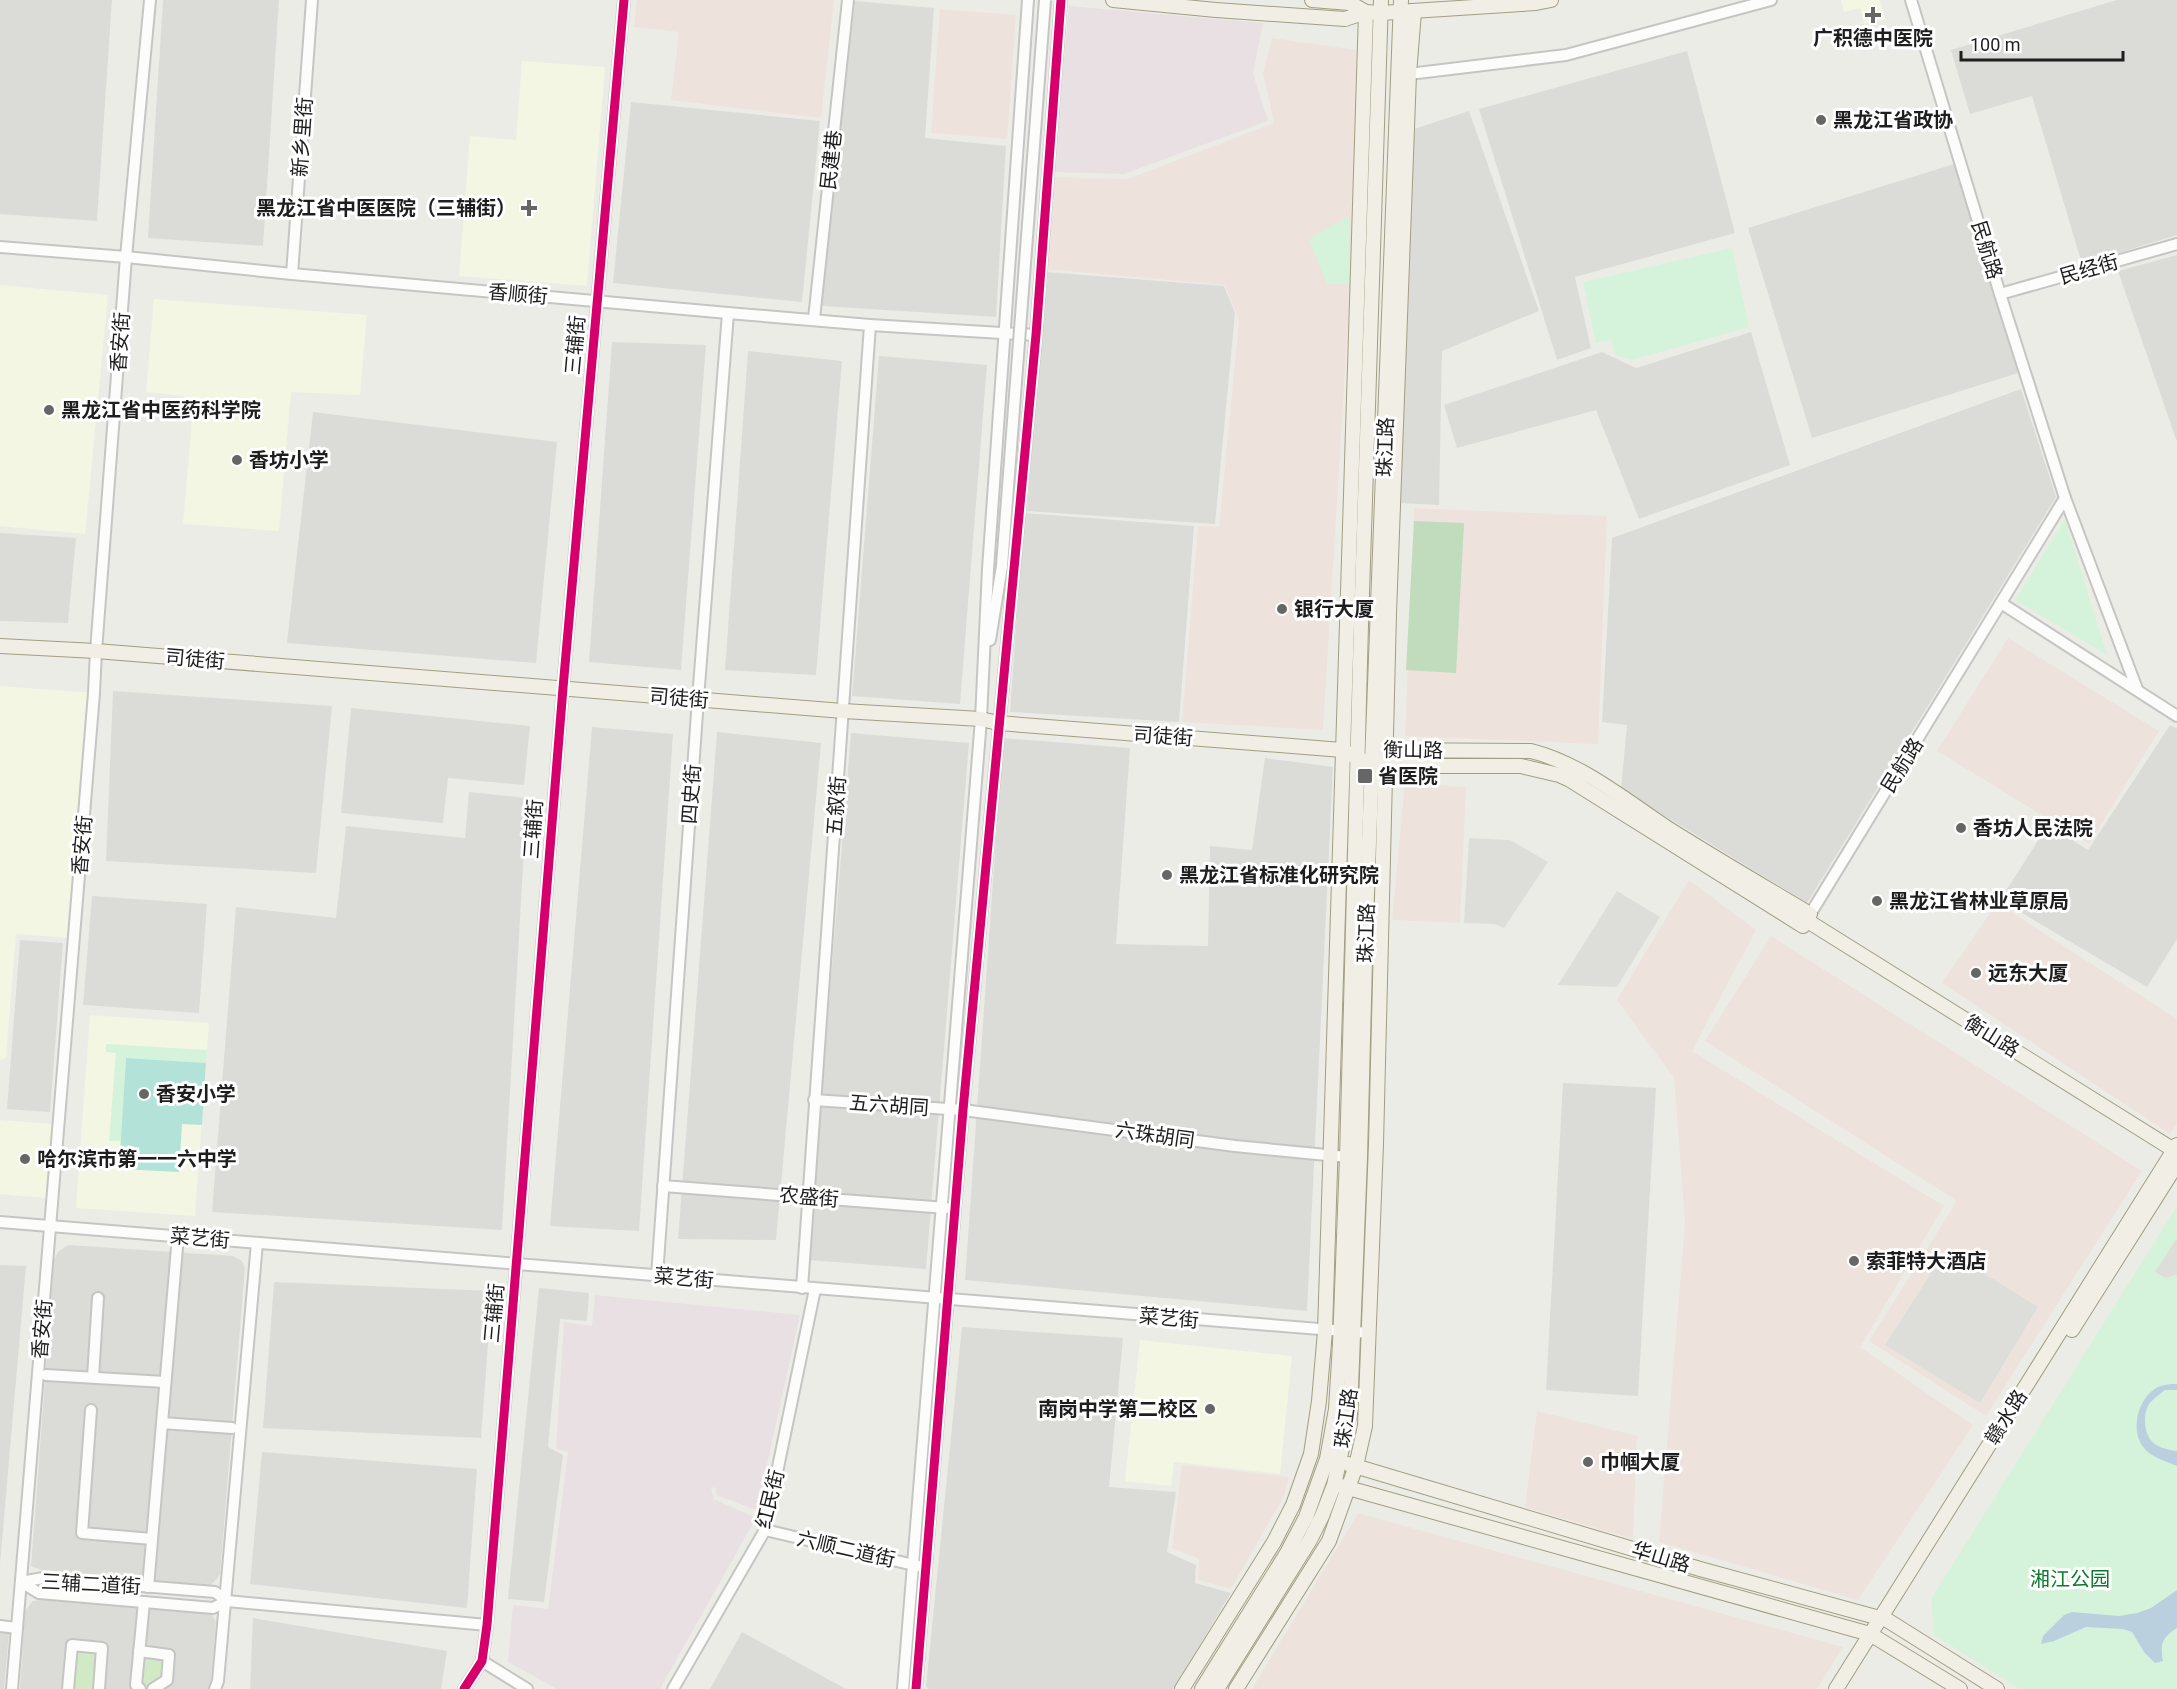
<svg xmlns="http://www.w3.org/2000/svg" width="2177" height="1689" viewBox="0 0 2177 1689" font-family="Roboto,'Noto Sans SC',sans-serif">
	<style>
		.residential { fill: #dbdbd8 }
		.commercial { fill: #eee2dd }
		.industrial { fill: #e9e0e4 }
		.education { fill: #f2f6e2 }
		.grass { fill: #d2e9c6 }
		.forest { fill: #c1dbbd }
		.park { fill: #d5f3db }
		.pitch { fill: #b3e3d8 }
		.parking { fill: #ddddda }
		.water { fill: #bbd0df }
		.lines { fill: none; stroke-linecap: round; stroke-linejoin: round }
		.minor-casing { stroke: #c5c5c3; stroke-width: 14 }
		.major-casing { stroke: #a29e83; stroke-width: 16 }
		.minor { stroke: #fcfcfb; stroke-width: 10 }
		.major { stroke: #f0eee5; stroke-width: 14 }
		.minor-bridge-casing { stroke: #c5c5c3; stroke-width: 14; stroke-linecap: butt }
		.minor-bridge { stroke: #fcfcfb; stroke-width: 10 }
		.cycleway-casing { stroke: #fff; stroke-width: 13 }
		.cycleway { stroke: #d6006c; stroke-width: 9 }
		.poi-dot { fill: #666664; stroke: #fff; stroke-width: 2 }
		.labels { text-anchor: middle; stroke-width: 6; stroke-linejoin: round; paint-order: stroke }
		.poi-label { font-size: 20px; font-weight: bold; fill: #1e1e1e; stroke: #fff; text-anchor: start }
		.street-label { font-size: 20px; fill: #1e1e1e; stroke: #fff }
		.park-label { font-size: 20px; fill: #0f792d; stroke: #fff }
	</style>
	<rect width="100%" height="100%" fill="#ecece7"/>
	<g class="residential">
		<polygon points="0,0 112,0 97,221 0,214"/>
		<polygon points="163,0 279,0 263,246 148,238"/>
		<polygon points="2117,0 2177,0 2177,235 2082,264 2032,96 1970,114 1951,50"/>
		<polygon points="855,1 934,8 925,138 1006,146 996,317 822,306 840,101 844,100"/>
		<polygon points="1687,51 1735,233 1575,277 1591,348 1557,360 1479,109"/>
		<polygon points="631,102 820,121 802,302 613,283"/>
		<polygon points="1469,111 1539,311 1442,351 1439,505 1401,503 1411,130"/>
		<polygon points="1954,164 2018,373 1812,438 1748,228"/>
		<polygon points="2177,255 2177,442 2118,271"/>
		<polygon points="1046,272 1224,286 1235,313 1215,524 1027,511"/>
		<polygon points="1751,332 1790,465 1639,519 1596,410 1457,448 1444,405 1602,352 1636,368"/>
		<polygon points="612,342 706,345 681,670 589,662"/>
		<polygon points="748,351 842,361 816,675 725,670"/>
		<polygon points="879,356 987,365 960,704 852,696"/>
		<polygon points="2021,389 2056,497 1807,903 1621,789 1627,725 1602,722 1612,538"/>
		<polygon points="313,412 557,442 536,663 287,643"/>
		<polygon points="1024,513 1194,526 1179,722 1010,712"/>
		<polygon points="0,533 76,538 68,623 0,621"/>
		<polygon points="113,691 332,706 316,873 106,861"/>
		<polygon points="351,708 530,726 524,785 448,778 443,823 341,813"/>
		<polygon points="2170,725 2177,729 2177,939 2147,987 2000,900 2048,825 2088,850"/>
		<polygon points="592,727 673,734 639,1231 550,1226"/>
		<polygon points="717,732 821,743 776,1240 678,1239"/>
		<polygon points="851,733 969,743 926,1269 808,1260"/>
		<polygon points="1003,738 1130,748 1116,944 1208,946 1210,846 1252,850 1265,758 1333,767 1307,1311 965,1280"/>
		<polygon points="469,792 527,798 502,1230 212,1212 236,907 336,918 346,826 465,838"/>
		<polygon points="92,896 207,904 199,1013 83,1005"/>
		<polygon points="20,940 63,943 50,1112 7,1109"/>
		<polygon points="1563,1083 1656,1088 1638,1396 1546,1390"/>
		<polygon points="68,1245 233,1256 242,1261 245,1268 220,1574 217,1579 209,1586 41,1570 31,1566 54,1260 58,1252"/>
		<polygon points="0,1265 26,1266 0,1564"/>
		<polygon points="274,1282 492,1291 481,1438 263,1428"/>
		<polygon points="539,1288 589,1293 587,1321 560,1319 548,1447 563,1455 544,1602 508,1599"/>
		<polygon points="962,1327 1123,1338 1109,1487 1176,1492 1167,1552 1196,1565 1195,1583 1231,1593 1173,1689 929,1689 926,1687"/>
		<polygon points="262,1452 477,1469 467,1608 250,1584"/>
		<polygon points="40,1600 199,1611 212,1614 216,1622 210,1689 20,1689 25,1611 33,1601"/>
		<polygon points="253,1618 447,1651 441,1689 250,1689"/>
		<polygon points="742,1632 846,1689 710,1689"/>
		<polygon points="0,1633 9,1633 4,1689 0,1689"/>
	</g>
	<g class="commercial">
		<polygon points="637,0 834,0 821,118 671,100 679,32 634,27"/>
		<polygon points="940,9 1016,15 1007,139 931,133"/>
		<polygon points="1272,38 1358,50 1350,289 1323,730 1182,722 1198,526 1219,527 1239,320 1225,285 1045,269 1053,177 1128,179 1274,123 1263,73"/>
		<polygon points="1414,508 1607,516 1598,744 1405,736"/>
		<polygon points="2008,638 2159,731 2089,844 1937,751"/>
		<polygon points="1405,782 1466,787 1460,923 1392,920"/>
		<polygon points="1689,880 1756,930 1692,1051 1944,1206 1860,1347 1973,1425 1858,1600 1659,1542 1685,1223 1674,1078 1617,1000"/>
		<polygon points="1997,903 2177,1019 2177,1123 2170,1134 1942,983"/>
		<polygon points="1771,936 2142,1171 1986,1416 1869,1341 1957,1201 1705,1041"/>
		<polygon points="1537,1411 1637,1436 1633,1539 1525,1507"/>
		<polygon points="1182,1465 1289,1477 1284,1496 1231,1589 1198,1580 1199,1559 1172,1548"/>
		<polygon points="1358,1513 1843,1647 1817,1689 1252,1689"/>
	</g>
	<g class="industrial">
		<polygon points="1069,6 1263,23 1253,74 1268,121 1124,174 1053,172"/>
		<polygon points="595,1295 800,1315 757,1510 716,1495 716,1488 711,1487 714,1499 756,1518 660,1689 557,1689 508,1662 513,1605 548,1609 568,1452 556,1449 564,1322 592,1326"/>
	</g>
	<g class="education">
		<polygon points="1841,0 1880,0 1885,19 1864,24 1860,8 1844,12"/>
		<polygon points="522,61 605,67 587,286 459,276 470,136 516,140"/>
		<polygon points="0,285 108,295 85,534 0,526"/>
		<polygon points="154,299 367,315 360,395 291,392 279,531 183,524 194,397 146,392"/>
		<polygon points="0,686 94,693 74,938 16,934 6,1058 0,1060"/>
		<polygon points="90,1015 209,1023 195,1216 76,1208"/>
		<polygon points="0,1120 53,1124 46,1198 0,1194"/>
		<polygon points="1140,1340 1292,1356 1280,1474 1174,1462 1171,1486 1125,1481"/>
	</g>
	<g class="grass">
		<polygon points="72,1645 102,1648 99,1689 68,1689"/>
		<polygon points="139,1651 167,1654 168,1678 153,1689 140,1689"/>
	</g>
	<polygon class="forest" points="1414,521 1464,523 1456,673 1406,670"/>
	<g class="park">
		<polygon points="1349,216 1349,284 1327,284 1309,239"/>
		<polygon points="1732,248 1749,327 1632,360 1615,354 1611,340 1596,343 1583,282"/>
		<polygon points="2065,519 2107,655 2015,600"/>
		<polygon points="106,1044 207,1050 206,1063 126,1058 121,1141 109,1141 116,1053 106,1052"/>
		<polygon points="2177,1206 2177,1689 2020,1689 1934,1635 1931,1599"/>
	</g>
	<polygon class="pitch" points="126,1058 206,1063 202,1125 182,1124 179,1172 119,1169"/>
	<g class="parking">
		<polygon points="1469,838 1510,840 1548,862 1504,928 1494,924 1464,923"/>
		<polygon points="1617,891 1660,917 1617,987 1558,985"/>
		<polygon points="2177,1238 2177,1274 2166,1278 2155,1272"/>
		<polygon points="1946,1250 2038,1307 1980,1403 1885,1345"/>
	</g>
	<g class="water">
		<path d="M2170,1384H2177V1390H2165C2160,1394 2154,1398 2150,1403C2146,1408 2145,1415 2145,1421C2146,1443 2157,1448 2177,1451V1466C2166,1461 2152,1458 2144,1448C2130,1431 2137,1400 2156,1388C2159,1386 2165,1385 2170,1384Z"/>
		<path d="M2177,1590V1628C2162,1638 2160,1643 2163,1661L2155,1663L2144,1652L2132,1632L2123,1629L2086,1627L2054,1641L2041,1644L2043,1636L2064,1615L2072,1612L2119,1616L2137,1613L2151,1608Z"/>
	</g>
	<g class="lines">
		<defs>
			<g id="minor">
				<polyline points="1409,74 1566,55 1771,0"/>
				<polyline points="0,247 126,257 292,274 728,313 870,325 1036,335"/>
				<polyline points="292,274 312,0"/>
				<polyline points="2000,294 2177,244"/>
				<polyline points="814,319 848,0"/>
				<polyline points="2065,498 2137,689"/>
				<polyline points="2001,603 2177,716"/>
				<polyline points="990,640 1002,566"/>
				<polyline points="1806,921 2065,498 2000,294 1911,0"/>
				<polyline points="814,1100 963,1110 1235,1146 1347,1157"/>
				<polyline points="663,1186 946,1208"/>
				<polyline points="0,1222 1369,1333"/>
				<polyline points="657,1276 698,699 728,313"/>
				<polyline points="802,1288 870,325"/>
				<polyline points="46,1375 165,1382"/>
				<polyline points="93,1377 98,1298"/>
				<polyline points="91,1410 82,1533 152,1539"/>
				<polyline points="162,1423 232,1428"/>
				<polyline points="765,1530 918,1566"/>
				<polyline points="21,1582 39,1593 213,1608 227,1601 487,1625"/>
				<polyline points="21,1582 43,1578 215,1592 227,1601"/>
				<polyline points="148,1587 178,1236"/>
				<polyline points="0,1626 17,1628"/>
				<polyline points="139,1651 169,1655 167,1680 153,1689"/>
				<polyline points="482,1661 527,1689"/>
				<polyline points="12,1689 94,693 96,651 126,257 150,0"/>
				<polyline points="68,1689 72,1645 102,1648 99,1689"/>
				<polyline points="140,1689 136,1685 144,1602"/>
				<polyline points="215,1689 218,1681 257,1243"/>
				<polyline points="464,1689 482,1661 487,1625 563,688 624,0"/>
				<polyline points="673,1689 765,1530 815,1289"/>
				<polyline points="903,1689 981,719 988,569 1028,0"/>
				<polyline points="916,1689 963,1110 1036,335 1061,0"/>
			</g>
			<g id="major">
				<polyline points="1113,0 1216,10 1345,19 1366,12 1325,1331 1319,1401 1311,1454 1293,1505 1274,1542 1182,1689"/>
				<polyline points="1312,0 1350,3 1366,12 1381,13 1536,3 1551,0"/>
				<polyline points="0,646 96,651 843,711 981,719 998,723 1342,750 1373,766 1521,766 1559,775 1570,780 1803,926"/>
				<path d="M1378,750L1531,751C1582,764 1625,800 1669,829C1715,858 1763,886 1810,914"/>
				<polyline points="1806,920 2177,1152"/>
				<polyline points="2072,1330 2177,1164"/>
				<polyline points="1348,1464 1700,1569 1887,1620 1997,1689"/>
				<polyline points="1341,1486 1870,1634 1960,1689"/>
				<polyline points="1202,1689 1287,1553 1306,1517 1327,1459 1336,1409 1340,1344 1347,1157 1361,625 1381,0"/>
				<polyline points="1217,1689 1310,1540 1322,1516 1334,1485 1350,1412 1360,1158 1366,921 1401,0"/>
				<polyline points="1236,1689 1329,1541 1356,1466 1365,1426 1376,1144 1389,613 1409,74 1414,12"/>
				<polyline points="1836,1689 2177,1145"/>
			</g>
		</defs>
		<use href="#minor" class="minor-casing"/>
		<use href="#major" class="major-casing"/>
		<use href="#minor" class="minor"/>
		<use href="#major" class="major"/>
		<defs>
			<polyline id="minor-bridge" points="1002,566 1045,0"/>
		</defs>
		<use href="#minor-bridge" class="minor-bridge-casing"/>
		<use href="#minor-bridge" class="minor-bridge"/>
		<defs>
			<g id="cycleway">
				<polyline points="464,1689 482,1661 487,1625 563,688 624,0"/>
				<polyline points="916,1689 963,1110 1036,335 1061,0"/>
			</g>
		</defs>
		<use href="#cycleway" class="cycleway-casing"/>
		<use href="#cycleway" class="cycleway"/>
	</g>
	<g class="poi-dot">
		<path d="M1870 6h6v6h6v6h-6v6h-6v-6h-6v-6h6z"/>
		<circle cx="1821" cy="120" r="6"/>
		<path d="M526 199h6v6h6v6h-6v6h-6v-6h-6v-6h6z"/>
		<circle cx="49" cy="410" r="6"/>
		<circle cx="237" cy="460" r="6"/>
		<circle cx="1282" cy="609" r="6"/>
		<rect x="1357" y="768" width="16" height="16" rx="3"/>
		<circle cx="1961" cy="828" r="6"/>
		<circle cx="1167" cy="875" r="6"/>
		<circle cx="1877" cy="901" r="6"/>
		<circle cx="1976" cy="973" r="6"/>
		<circle cx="144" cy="1094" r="6"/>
		<circle cx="25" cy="1159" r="6"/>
		<circle cx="1854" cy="1261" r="6"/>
		<circle cx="1210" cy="1409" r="6"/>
		<circle cx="1588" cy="1462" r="6"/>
	</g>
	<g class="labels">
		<g class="poi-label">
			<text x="1873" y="45" text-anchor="middle">广积德中医院</text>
			<text x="1833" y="127">黑龙江省政协</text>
			<text x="516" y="215" text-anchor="end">黑龙江省中医医院（三辅街）</text>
			<text x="61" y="417">黑龙江省中医药科学院</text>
			<text x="249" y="467">香坊小学</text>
			<text x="1294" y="616">银行大厦</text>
			<text x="1378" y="783">省医院</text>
			<text x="1973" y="835">香坊人民法院</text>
			<text x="1179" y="882">黑龙江省标准化研究院</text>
			<text x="1889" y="908">黑龙江省林业草原局</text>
			<text x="1988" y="980">远东大厦</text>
			<text x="156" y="1101">香安小学</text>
			<text x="37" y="1166">哈尔滨市第一一六中学</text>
			<text x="1866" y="1268">索菲特大酒店</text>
			<text x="1198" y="1416" text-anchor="end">南岗中学第二校区</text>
			<text x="1600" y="1469">巾帼大厦</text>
		</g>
		<g class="street-label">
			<text transform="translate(302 137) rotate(-86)" y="7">新乡里街</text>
			<text transform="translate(831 160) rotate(-84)" y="7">民建巷</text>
			<text transform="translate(1987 250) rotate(73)" y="7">民航路</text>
			<text transform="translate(2089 269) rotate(-16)" y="7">民经街</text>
			<text transform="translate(518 294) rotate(5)" y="7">香顺街</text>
			<text transform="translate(120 342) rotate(-86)" y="7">香安街</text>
			<text transform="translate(575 345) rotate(-85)" y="7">三辅街</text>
			<text transform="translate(1385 447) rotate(-88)" y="7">珠江路</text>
			<text transform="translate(195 659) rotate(5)" y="7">司徒街</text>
			<text transform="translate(679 698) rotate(5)" y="7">司徒街</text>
			<text transform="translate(1163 736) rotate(4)" y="7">司徒街</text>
			<text transform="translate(1413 750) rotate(1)" y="7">衡山路</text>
			<text transform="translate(1902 765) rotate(-58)" y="7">民航路</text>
			<text transform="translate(691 794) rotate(-86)" y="7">四史街</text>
			<text transform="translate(836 806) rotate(-86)" y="7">五叙街</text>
			<text transform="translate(533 829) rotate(-86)" y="7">三辅街</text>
			<text transform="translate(82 845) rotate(-85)" y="7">香安街</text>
			<text transform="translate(1366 933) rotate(-88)" y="7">珠江路</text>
			<text transform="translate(1992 1036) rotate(32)" y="7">衡山路</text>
			<text transform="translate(889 1105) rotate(4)" y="7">五六胡同</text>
			<text transform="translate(1155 1135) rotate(8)" y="7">六珠胡同</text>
			<text transform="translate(809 1197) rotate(5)" y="7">农盛街</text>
			<text transform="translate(200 1238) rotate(5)" y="7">菜艺街</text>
			<text transform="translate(684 1278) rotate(5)" y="7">菜艺街</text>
			<text transform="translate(494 1313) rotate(-85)" y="7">三辅街</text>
			<text transform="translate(1169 1318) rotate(5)" y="7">菜艺街</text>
			<text transform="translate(42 1329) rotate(-85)" y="7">香安街</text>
			<text transform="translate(2006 1417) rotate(-58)" y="7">赣水路</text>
			<text transform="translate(1346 1418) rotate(-82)" y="7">珠江路</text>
			<text transform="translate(770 1499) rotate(-76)" y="7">红民街</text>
			<text transform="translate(846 1549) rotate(13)" y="7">六顺二道街</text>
			<text transform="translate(1661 1557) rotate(17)" y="7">华山路</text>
			<text transform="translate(91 1584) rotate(3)" y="7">三辅二道街</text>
		</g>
		<g class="park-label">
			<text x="2070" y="1586">湘江公园</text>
		</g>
	</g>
	<path d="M1961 51v9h162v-9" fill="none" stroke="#1e1e1e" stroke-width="3"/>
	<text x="1970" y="51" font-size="18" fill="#1e1e1e" stroke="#ffffff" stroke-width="4.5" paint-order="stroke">100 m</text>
</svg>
